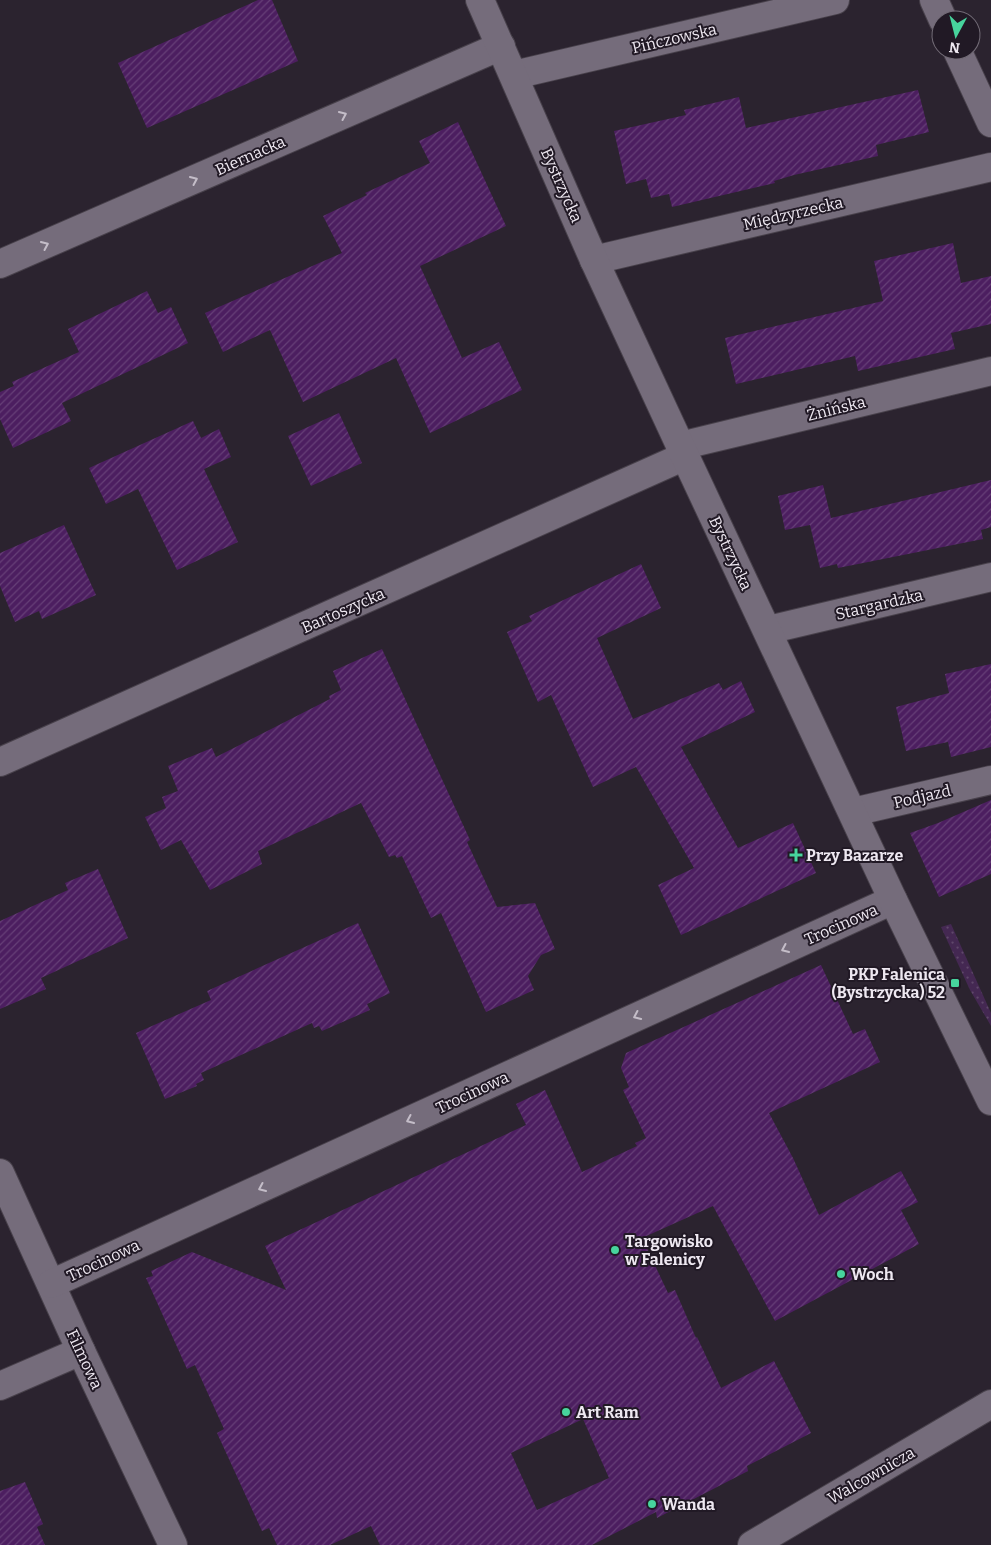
<svg xmlns="http://www.w3.org/2000/svg" width="991" height="1545" viewBox="0 0 991 1545" font-family="Bitter,serif">
	<style>
		.grass { fill: url(#grass-dots) }
		.building { fill: url(#building-hatch); fill-rule: evenodd }
		.lines { fill: none; stroke-linecap: round; stroke-linejoin: round }
		.minor-casing { stroke: #48414b; stroke-width: 30 }
		.tertiary-casing { stroke: #48414b; stroke-width: 30 }
		.minor { stroke: #756c7b; stroke-width: 28 }
		.tertiary { stroke: #756c7b; stroke-width: 28 }
		.oneway { stroke: #c4bdc8 }
		.poi-dot { fill: #47d49d; stroke: #211925; stroke-width: 2 }
		.labels { text-anchor: middle; stroke-width: 4; stroke-linejoin: round; paint-order: stroke }
		.street-label { font-size: 16px; fill: #eee8f1; stroke: #211925 }
		.poi-label { font-size: 16px; font-weight: bold; fill: #eee8f1; stroke: #211925; text-anchor: start }
	</style>
	<defs>
		<pattern id="grass-dots" width="8" height="8" patternUnits="userSpaceOnUse" patternTransform="scale(1.25)"><rect width="8" height="8" fill="#442852"/><path d="M2 2h.1M6 6h.1" fill="none" stroke="#5f476b" stroke-width="1.8" stroke-linecap="round"/></pattern>
		<pattern id="building-hatch" width="6" height="6" patternUnits="userSpaceOnUse" patternTransform="scale(1.25)"><rect width="6" height="6" fill="#4c1e60"/><path d="M-1 1l2-2M0 6l6-6M5 7l2-2" fill="none" stroke="#663f77"/></pattern>
	</defs>
	<rect width="100%" height="100%" fill="#2b232f"/>
	<polygon class="grass" points="951,924 991,1013 991,1026 970,990 941,927"/>
	<g class="building">
		<polygon points="258,0 272,0 298,61 147,128 118,63"/>
		<polygon points="918,90 929,132 876,145 878,156 794,175 774,181 775,183 672,207 669,194 651,198 646,179 626,184 614,131 686,115 684,110 739,97 746,128"/>
		<polygon points="458,122 506,226 420,266 462,358 499,342 522,390 430,433 396,358 303,402 270,330 223,352 205,313 342,253 323,216 367,195 365,193 430,163 419,141"/>
		<polygon points="953,243 961,283 991,276 991,324 951,333 955,349 858,371 855,356 736,384 725,338 883,301 874,261"/>
		<polygon points="147,291 158,313 171,307 188,343 62,403 71,421 13,448 0,419 0,392 14,386 12,382 79,352 68,329"/>
		<polygon points="339,413 362,463 311,486 288,436"/>
		<polygon points="193,421 201,438 219,429 231,457 204,469 238,542 177,570 138,489 106,504 89,468"/>
		<polygon points="991,480 991,527 981,530 983,539 838,568 837,564 820,568 810,525 785,530 778,496 823,485 831,518"/>
		<polygon points="64,525 96,595 42,619 39,611 15,622 0,586 0,553"/>
		<polygon points="641,564 661,608 597,638 633,719 719,683 723,690 741,681 755,712 681,747 738,848 793,823 816,873 681,935 658,885 694,868 636,767 593,787 551,695 538,702 507,632 532,621 529,616"/>
		<polygon points="382,649 470,840 467,842 497,907 535,903 555,949 541,955 528,976 534,990 486,1012 441,913 431,918 402,856 397,858 395,855 389,857 361,803 258,851 262,864 210,890 181,840 161,850 145,817 166,808 162,797 178,791 168,766 212,748 216,757 330,699 329,696 341,690 333,671"/>
		<polygon points="991,664 991,747 951,757 948,742 906,751 896,707 949,693 945,674"/>
		<polygon points="991,800 991,874 939,897 910,833 938,823"/>
		<polygon points="98,869 128,938 41,978 46,989 0,1009 0,921 68,890 65,883"/>
		<polygon points="358,923 390,993 367,1004 370,1010 322,1031 319,1026 314,1028 312,1023 201,1073 204,1080 196,1084 197,1086 165,1099 136,1033 211,1000 207,991"/>
		<path d="M821,965L853,1034L865,1029L880,1062L769,1113L793,1158L819,1215L901,1171L918,1202L901,1210L919,1244L775,1321L713,1206L642,1238L668,1293L675,1290L696,1338L697,1337L721,1388L774,1361L811,1433L747,1466L748,1471L657,1518L656,1512L592,1545H380L371,1526L330,1545H277L269,1528L262,1531L217,1433L224,1429L195,1365L187,1369L146,1278L153,1276L151,1271L192,1252L286,1290L265,1246L526,1125L516,1104L545,1090L582,1172L637,1146L635,1143L646,1138L623,1090L629,1087L621,1068L626,1053ZM583,1419L609,1478L537,1510L511,1453Z"/>
		<polygon points="25,1482 43,1524 37,1527 45,1545 0,1545 0,1491"/>
	</g>
	<g class="lines">
		<defs>
			<g id="minor">
				<polyline points="934,0 943,20"/>
				<polyline points="957,50 991,123"/>
				<polyline points="514,75 835,0"/>
				<polyline points="594,260 991,167"/>
				<polyline points="0,264 501,46"/>
				<polyline points="680,446 991,371"/>
				<polyline points="768,630 991,577"/>
				<polyline points="0,762 685,456"/>
				<polyline points="853,812 991,780"/>
				<polyline points="0,1173 81,1351 173,1545"/>
				<polyline points="51,1284 893,900"/>
				<polyline points="0,1386 81,1351"/>
			</g>
			<g id="tertiary">
				<polyline points="480,0 594,260 685,456 893,900 991,1101"/>
				<polyline points="752,1545 991,1404"/>
			</g>
		</defs>
		<use href="#minor" class="minor-casing"/>
		<use href="#tertiary" class="tertiary-casing"/>
		<use href="#minor" class="minor"/>
		<use href="#tertiary" class="tertiary"/>
	</g>
	<defs><path id="oneway-chevron" d="M-2-3.5L2.5 0L-2 3.5" fill="none" stroke-width="1.6" stroke-linecap="round" stroke-linejoin="round" transform="scale(1.25)"/></defs>
	<g class="oneway">
		<use href="#oneway-chevron" transform="translate(343 115) rotate(-24)"/>
		<use href="#oneway-chevron" transform="translate(194 180) rotate(-24)"/>
		<use href="#oneway-chevron" transform="translate(45 245) rotate(-24)"/>
		<use href="#oneway-chevron" transform="translate(785 949) rotate(156)"/>
		<use href="#oneway-chevron" transform="translate(637 1016) rotate(155)"/>
		<use href="#oneway-chevron" transform="translate(410 1120) rotate(156)"/>
		<use href="#oneway-chevron" transform="translate(262 1188) rotate(156)"/>
	</g>
	<g class="poi-dot">
		<path d="M793.5 847.5h5v5h5v5h-5v5h-5v-5h-5v-5h5z"/>
		<rect x="950" y="978" width="10" height="10" rx="2.5"/>
		<circle cx="615" cy="1250" r="5"/>
		<circle cx="841" cy="1274" r="5"/>
		<circle cx="566" cy="1412" r="5"/>
		<circle cx="652" cy="1504" r="5"/>
	</g>
	<g class="labels">
		<g class="street-label">
			<text transform="translate(674 38) rotate(-13)" y="6">Pińczowska</text>
			<text transform="translate(250 155) rotate(-24)" y="6">Biernacka</text>
			<text transform="translate(562 185) rotate(66)" y="6">Bystrzycka</text>
			<text transform="translate(793 213) rotate(-13)" y="6">Międzyrzecka</text>
			<text transform="translate(836 408) rotate(-14)" y="6">Żnińska</text>
			<text transform="translate(731 553) rotate(65)" y="6">Bystrzycka</text>
			<text transform="translate(879 604) rotate(-13)" y="6">Stargardzka</text>
			<text transform="translate(343 610) rotate(-24)" y="6">Bartoszycka</text>
			<text transform="translate(922 796) rotate(-13)" y="6">Podjazd</text>
			<text transform="translate(841 924) rotate(-24)" y="6">Trocinowa</text>
			<text transform="translate(472 1092) rotate(-25)" y="6">Trocinowa</text>
			<text transform="translate(103 1260) rotate(-25)" y="6">Trocinowa</text>
			<text transform="translate(85 1359) rotate(65)" y="6">Filmowa</text>
			<text transform="translate(871 1475) rotate(-30)" y="6">Walcownicza</text>
		</g>
		<g class="poi-label">
			<text x="806" y="861">Przy Bazarze</text>
			<text x="945" y="980" text-anchor="end">PKP Falenica<tspan x="945" dy="18">(Bystrzycka) 52</tspan></text>
			<text x="625" y="1247">Targowisko<tspan x="625" dy="18">w Falenicy</tspan></text>
			<text x="851" y="1280">Woch</text>
			<text x="576" y="1418">Art Ram</text>
			<text x="662" y="1510">Wanda</text>
		</g>
	</g>
	<g transform="translate(956 35) rotate(187)"><circle r="24" fill="#211925" stroke="#736c77"/>
	<path d="M0-4L9 19L0 12L-9 19Z" fill="#47d49d"/>
	<text y="-8" font-size="14" font-weight="bold" text-anchor="middle" fill="#eee8f1">N</text>
	</g>
</svg>
